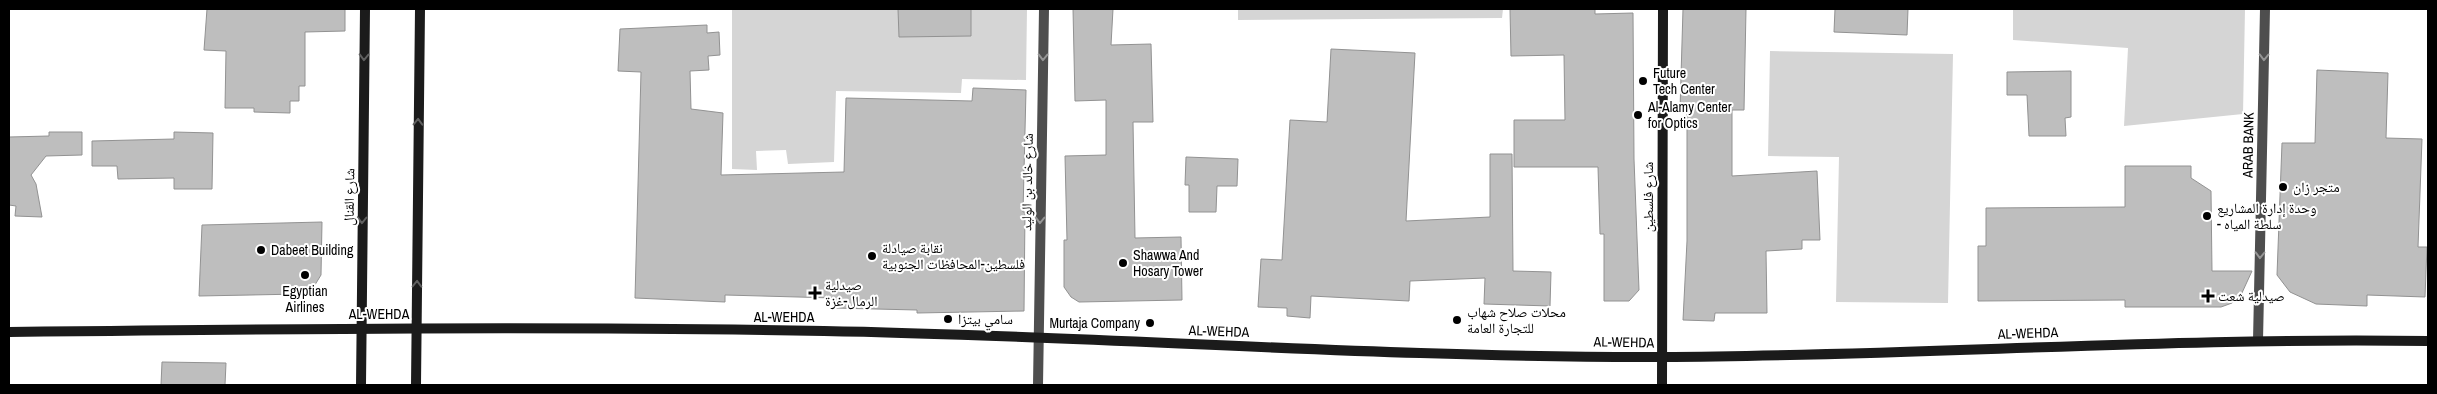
<svg xmlns="http://www.w3.org/2000/svg" width="2437" height="394" viewBox="0 0 2437 394" font-family="'Archivo Narrow','Noto Naskh Arabic',sans-serif">
	<style>
		.green { fill: #d5d5d5 }
		.building { fill: #bebebe; stroke: #929292 }
		.lines { fill: none; stroke-linecap: round; stroke-linejoin: round }
		.street { stroke: #4e4e4e; stroke-width: 10 }
		.secondary { stroke: #1b1b1b; stroke-width: 10 }
		.oneway { stroke: #5f5f5f }
		.oneway2 { stroke: #959595 }
		.poi-dot { fill: #000; stroke: #fff; stroke-width: 2 }
		.labels { text-anchor: middle; stroke-width: 4; stroke-linejoin: round; paint-order: stroke }
		.poi-label { font-size: 14px; fill: #000; stroke: #fff; text-anchor: start }
		.street-label { font-size: 14px; fill: #000; stroke: #fff }
	</style>
	<rect width="100%" height="100%" fill="#fff"/>
	<g class="green">
		<polygon points="732,9 1027,9 1026,80 962,79 961,93 836,91 834,162 788,164 786,150 756,151 757,170 732,169"/>
		<polygon points="1238,9 1503,9 1502,18 1238,20"/>
		<polygon points="2013,9 2245,9 2243,114 2124,126 2128,48 2013,40"/>
		<polygon points="1770,51 1953,54 1948,303 1836,302 1839,157 1768,156"/>
	</g>
	<g class="building">
		<polygon points="207,9 345,9 345,31 305,32 305,86 299,86 299,101 290,101 290,113 254,112 254,108 225,108 226,51 204,50"/>
		<polygon points="898,9 971,9 971,36 899,37"/>
		<polygon points="1073,9 1113,9 1111,45 1151,44 1153,122 1133,122 1135,238 1181,237 1182,300 1079,302 1071,297 1064,287 1064,240 1067,240 1065,156 1106,155 1106,100 1075,101"/>
		<polygon points="1510,9 1595,9 1595,14 1633,13 1634,159 1639,290 1629,301 1604,301 1604,234 1600,234 1598,167 1514,167 1514,120 1565,120 1564,55 1511,56"/>
		<polygon points="1683,9 1746,9 1744,110 1732,110 1732,176 1817,171 1820,240 1802,240 1802,249 1766,251 1767,313 1715,313 1714,321 1683,320 1687,241 1687,110 1680,110"/>
		<polygon points="1835,9 1908,9 1907,35 1834,32"/>
		<polygon points="707,25 707,33 719,32 720,55 708,56 709,70 690,71 691,109 723,113 721,175 844,172 846,98 972,101 973,88 1026,90 1023,212 1025,212 1024,311 917,313 917,310 834,308 834,298 725,295 725,302 635,298 641,72 618,71 620,29"/>
		<polygon points="1331,49 1415,53 1406,221 1490,217 1490,154 1512,154 1513,271 1551,272 1550,306 1484,304 1485,278 1410,281 1409,301 1311,296 1310,318 1287,316 1287,308 1258,307 1261,259 1282,260 1290,120 1327,122"/>
		<polygon points="2317,70 2388,73 2386,138 2422,139 2418,247 2427,247 2425,297 2367,295 2367,306 2316,304 2290,292 2277,275 2282,143 2315,143"/>
		<polygon points="2071,71 2071,117 2065,118 2066,136 2029,136 2027,95 2007,95 2007,72"/>
		<polygon points="49,132 82,132 82,155 46,156 31,175 36,184 42,217 15,216 16,206 9,205 9,137 49,136"/>
		<polygon points="174,132 213,133 212,189 174,189 174,178 118,179 117,166 92,166 92,141 174,139"/>
		<polygon points="1186,157 1238,159 1237,186 1217,186 1216,212 1189,212 1189,185 1185,185"/>
		<polygon points="2125,166 2191,166 2191,178 2211,191 2212,271 2252,271 2241,295 2232,303 2221,307 2125,307 2125,300 1978,301 1978,246 1986,246 1986,208 2125,207"/>
		<polygon points="322,222 321,275 313,288 301,294 199,296 202,225"/>
		<polygon points="162,362 226,363 225,385 161,385"/>
	</g>
	<g class="lines">
		<g class="street">
			<polyline points="2258,341 2265,9"/>
			<polyline points="1038,385 1044,9"/>
		</g>
		<g class="secondary">
			<path d="M9,332C280,329 552,326 824,331C1103,336 1382,358 1662,357C1918,356 2173,337 2428,341"/>
			<polyline points="361,385 365,9"/>
			<polyline points="416,385 420,9"/>
			<polyline points="1662,385 1663,9"/>
		</g>
	</g>
	<defs><path id="oneway-chevron" d="M-2-3.5L2.5 0L-2 3.5" fill="none" stroke-width="1.6" stroke-linecap="round" stroke-linejoin="round" transform="scale(1.25)"/></defs>
	<g class="oneway">
		<use href="#oneway-chevron" transform="translate(364 57) rotate(91)"/>
		<use href="#oneway-chevron" transform="translate(418 122) rotate(-89)"/>
		<use href="#oneway-chevron" transform="translate(362 220) rotate(91)"/>
		<use href="#oneway-chevron" transform="translate(417 284) rotate(-89)"/>
	</g>
	<g class="oneway2">
		<use href="#oneway-chevron" transform="translate(1043 57) rotate(91)"/>
		<use href="#oneway-chevron" transform="translate(2264 57) rotate(91)"/>
		<use href="#oneway-chevron" transform="translate(1040 220) rotate(91)"/>
		<use href="#oneway-chevron" transform="translate(2260 255) rotate(91)"/>
	</g>
	<g class="poi-dot">
		<circle cx="1643" cy="81" r="5"/>
		<circle cx="1638" cy="115" r="5"/>
		<circle cx="2283" cy="187" r="5"/>
		<circle cx="2207" cy="216" r="5"/>
		<circle cx="261" cy="250" r="5"/>
		<circle cx="872" cy="256" r="5"/>
		<circle cx="1123" cy="263" r="5"/>
		<circle cx="305" cy="275" r="5"/>
		<path d="M812.5 285.5h5v5h5v5h-5v5h-5v-5h-5v-5h5z"/>
		<path d="M2205.5 288.5h5v5h5v5h-5v5h-5v-5h-5v-5h5z"/>
		<circle cx="948" cy="319" r="5"/>
		<circle cx="1457" cy="320" r="5"/>
		<circle cx="1150" cy="323" r="5"/>
	</g>
	<g class="labels">
		<g class="poi-label">
			<text x="1653" y="78">Future<tspan x="1653" dy="16">Tech Center</tspan></text>
			<text x="1648" y="112">Al-Alamy Center<tspan x="1648" dy="16">for Optics</tspan></text>
			<text x="2293" y="192">متجر زان</text>
			<text x="2217" y="213">وحدة إدارة المشاريع<tspan x="2217" dy="16">- سلطة المياه</tspan></text>
			<text x="882" y="253">نقابة صيادلة<tspan x="882" dy="16">فلسطين-المحافظات الجنوبية</tspan></text>
			<text x="271" y="255">Dabeet Building</text>
			<text x="1133" y="260">Shawwa And<tspan x="1133" dy="16">Hosary Tower</tspan></text>
			<text x="825" y="290">صيدلية<tspan x="825" dy="16">الرمال-غزة</tspan></text>
			<text x="305" y="296" text-anchor="middle">Egyptian<tspan x="305" dy="16">Airlines</tspan></text>
			<text x="2218" y="301">صيدلية شعت</text>
			<text x="1467" y="317">محلات صلاح شهاب<tspan x="1467" dy="16">للتجارة العامة</tspan></text>
			<text x="958" y="324">سامي بيتزا</text>
			<text x="1140" y="328" text-anchor="end">Murtaja Company</text>
		</g>
		<g class="street-label">
			<text transform="translate(2248 145) rotate(-89)" y="5">ARAB BANK</text>
			<text transform="translate(1027 182) rotate(-89)" y="5">شارع خالد بن الوليد</text>
			<text transform="translate(349 197) rotate(-89)" y="5">شارع القنال</text>
			<text transform="translate(1648 197) rotate(-90)" y="5">شارع فلسطين</text>
			<text x="379" y="319">AL-WEHDA</text>
			<text x="784" y="322">AL-WEHDA</text>
			<text transform="translate(1219 331) rotate(2)" y="5">AL-WEHDA</text>
			<text transform="translate(2028 333) rotate(-2)" y="5">AL-WEHDA</text>
			<text transform="translate(1624 342) rotate(1)" y="5">AL-WEHDA</text>
		</g>
	</g>
	<rect width="2437" height="394" fill="none" stroke="#000000" stroke-width="20"/>
</svg>
